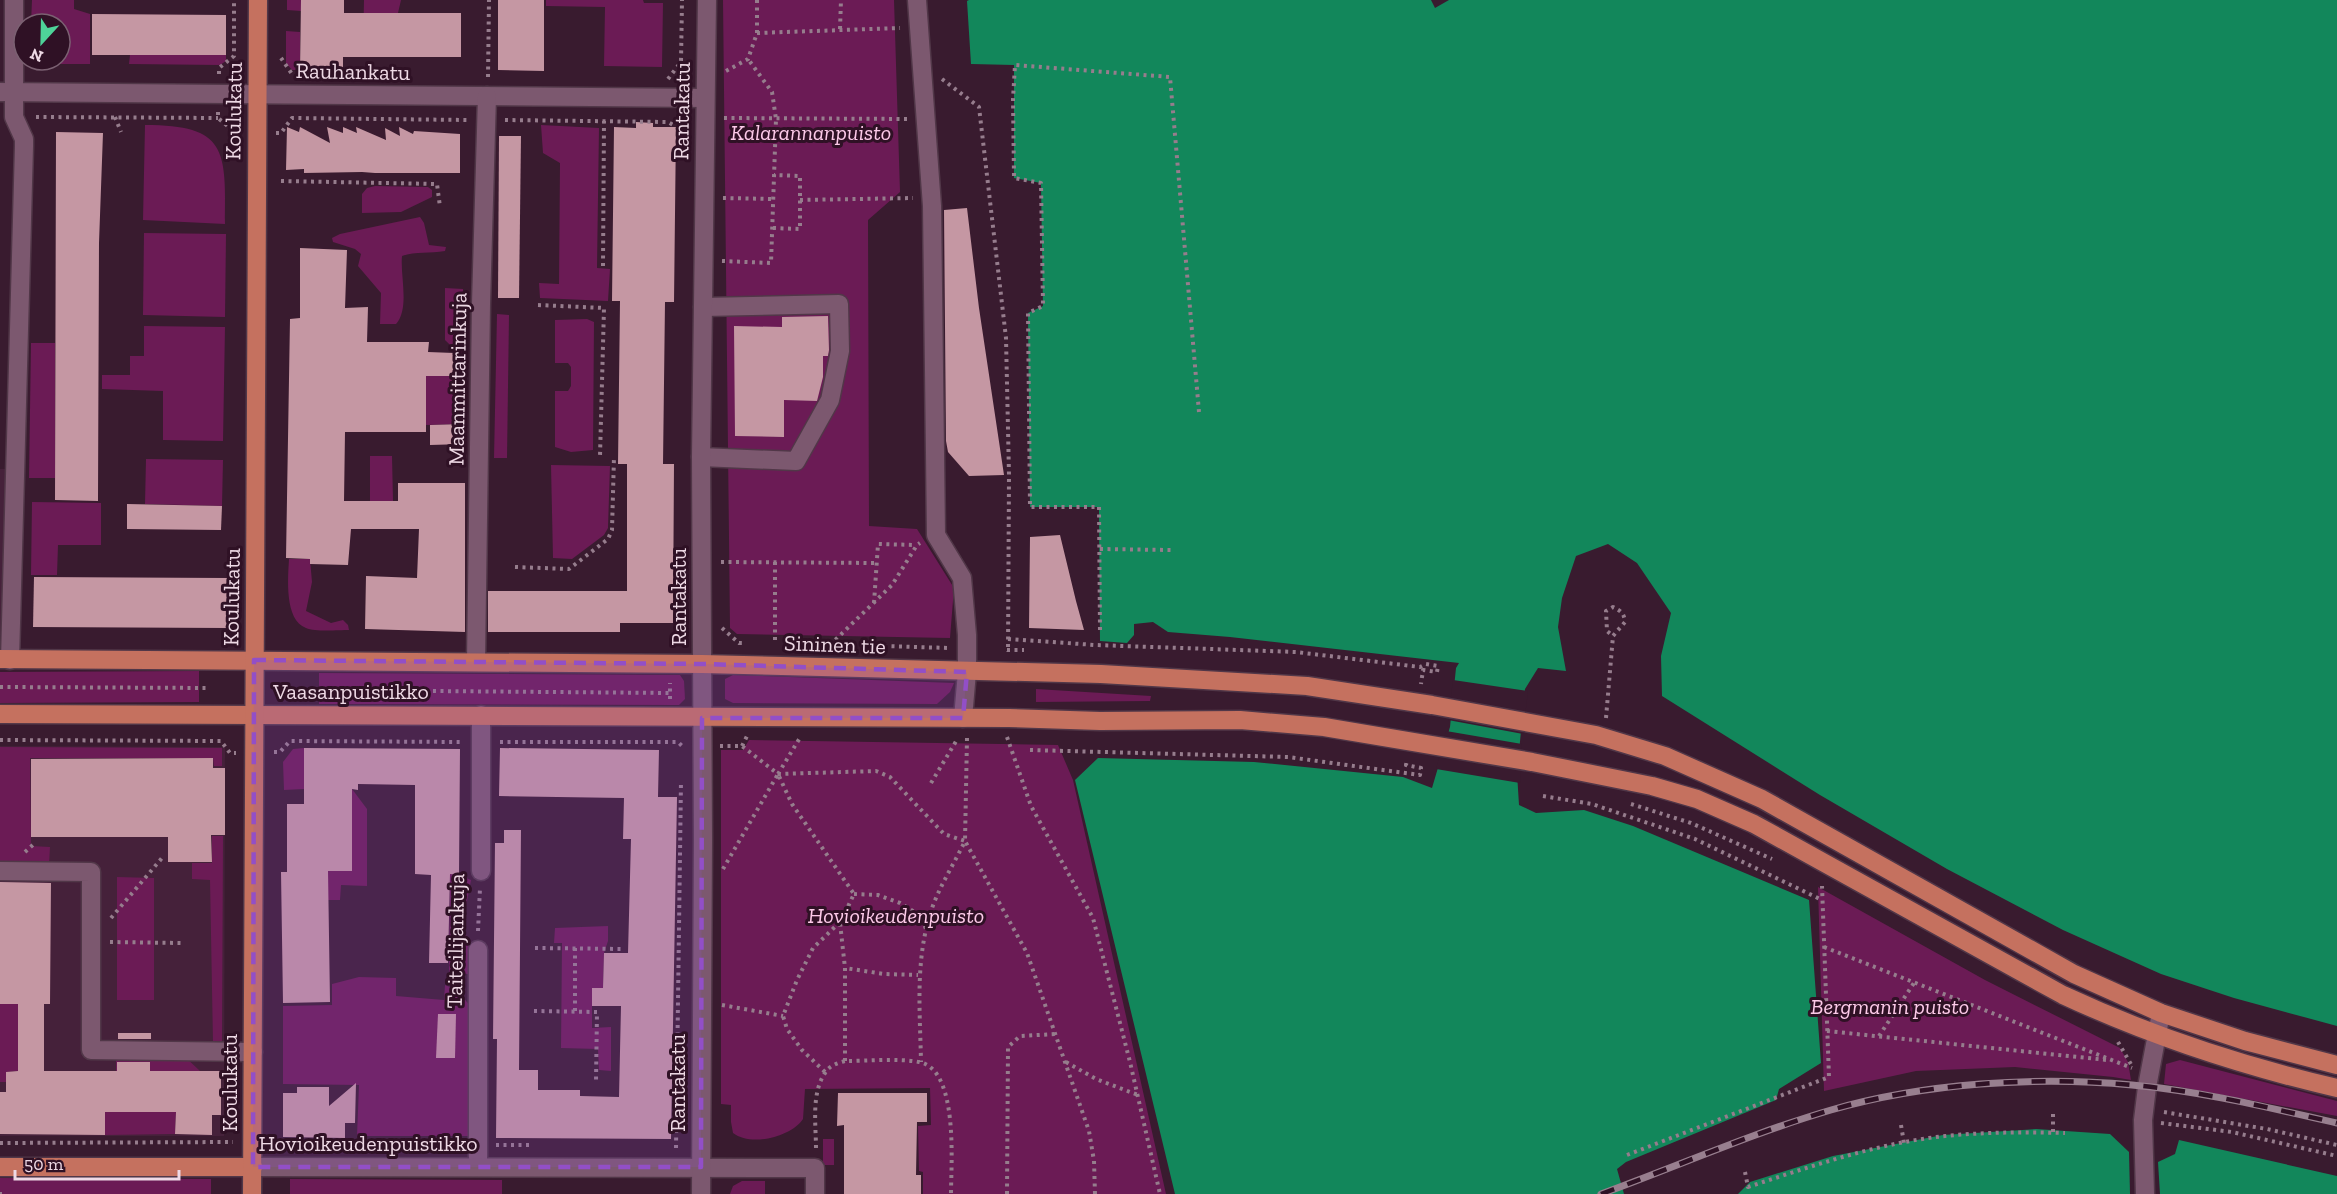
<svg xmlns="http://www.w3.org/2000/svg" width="2337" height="1194" viewBox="0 0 2337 1194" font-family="'Zilla Slab',serif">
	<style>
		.built { fill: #45213a }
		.green { fill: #6b1b55 }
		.water { fill: #12875b }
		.pier { fill: #391b2f }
		.building { fill: #c597a3 }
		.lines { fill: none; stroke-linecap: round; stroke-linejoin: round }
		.minor-casing { stroke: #513748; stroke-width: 21 }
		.major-casing { stroke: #513748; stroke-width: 21 }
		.path { stroke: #967d8d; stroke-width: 4; stroke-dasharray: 3 4.5; stroke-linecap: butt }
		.minor { stroke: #7c586f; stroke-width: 18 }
		.major { stroke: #c5715f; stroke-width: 18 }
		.rail-casing { stroke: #987f8f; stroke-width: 7 }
		.rail { stroke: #2f1125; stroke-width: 4.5; stroke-dasharray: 14; stroke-linecap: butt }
		.marked { fill: #924fc7; fill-opacity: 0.2; stroke: #924fc7; stroke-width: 4.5; stroke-dasharray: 12 8; stroke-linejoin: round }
		.labels { text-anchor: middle; stroke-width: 6; stroke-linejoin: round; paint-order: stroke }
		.street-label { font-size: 22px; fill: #eed9e5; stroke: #2f1125 }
		.park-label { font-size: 22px; font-style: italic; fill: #fdcae9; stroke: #2f1125 }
	</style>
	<rect width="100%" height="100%" fill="#391b2f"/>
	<g class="built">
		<polygon points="0,469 15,469 10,635 0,635"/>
		<polygon points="0,746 225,747 224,1136 0,1136"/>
	</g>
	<g class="green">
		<polygon points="32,0 74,0 74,9 90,14 90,64 31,64 31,60 60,60 60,24 31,24"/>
		<polygon points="287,0 301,0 301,11 287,10"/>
		<polygon points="364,0 401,0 398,13 363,50"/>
		<polygon points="546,0 643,0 644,3 663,3 662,67 604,66 605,7 546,6"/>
		<polygon points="723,0 894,0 900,192 868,220 869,526 917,529 954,588 950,638 737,634 730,628"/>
		<polygon points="286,31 300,32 300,70 292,70 286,63"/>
		<polygon points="130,55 226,55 226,61 220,65 129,64"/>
		<path d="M145,125C227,125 226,150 225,224L143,220Z"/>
		<polygon points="541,125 599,128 597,268 610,269 608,301 540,298 539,283 559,284 560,163 543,153"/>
		<polygon points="375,186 428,187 432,190 432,197 401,212 362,213 362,194 367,188"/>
		<path d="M420,217L424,223L429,245L446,247L445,251C430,254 416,251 402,256C400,276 410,308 396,324H380L381,293L358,266L361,254L355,249L333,242L332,238L340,234Z"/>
		<polygon points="144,233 226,234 225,317 143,315"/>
		<path d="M445,288L463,289V424L426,425V391H345L417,373L454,376C454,362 457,350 445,340Z"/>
		<polygon points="497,314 509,315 507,458 494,458"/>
		<polygon points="587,319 594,322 593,450 571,452 555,447 555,391 568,391 571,386 571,367 568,363 555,363 555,320"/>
		<polygon points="144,326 225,327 223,441 163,440 163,391 102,389 102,375 130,375 130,356 144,356"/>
		<polygon points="31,343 55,343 55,478 29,478"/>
		<polygon points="370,456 392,456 393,501 370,502"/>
		<polygon points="146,459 223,460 222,506 145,504"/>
		<polygon points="551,465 610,466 608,528 604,535 572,559 553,558"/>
		<polygon points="32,502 101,503 101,545 58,545 57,575 31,575"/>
		<path d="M289,559H310L312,582L306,611L331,623L343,620L348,625L349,630C338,630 315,632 306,628C284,620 288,577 289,559Z"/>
		<polygon points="199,671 199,702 0,703 0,672"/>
		<polygon points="319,673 680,675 684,681 685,699 679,705 319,704"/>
		<polygon points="733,675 954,683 950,692 937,704 733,703 725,699 725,679"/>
		<polygon points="1036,689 1151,696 1150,701 1036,702"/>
		<path d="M749,740L1058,745L1073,780L1166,1194H923V1172L919,1171L918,1126L931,1125L930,1088L805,1089L803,1119C791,1137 751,1147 733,1133L731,1122V1105L721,1104V750H743Z"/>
		<polygon points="0,747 222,748 222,766 214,766 213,758 30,758 31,846 50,847 49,865 0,864"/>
		<polygon points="304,748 304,789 284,790 283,762 293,749"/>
		<polygon points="352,789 367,809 367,886 341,885 340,900 328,900 328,871 351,871"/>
		<polygon points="212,836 223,836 222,1043 213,1043 210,880 192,879 192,863 212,863"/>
		<polygon points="450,874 459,875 471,880 463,922 471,955 468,974 449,972"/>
		<polygon points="117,877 154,878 154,1000 117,1000"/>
		<polygon points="1818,887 1985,980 2120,1048 2128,1062 2131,1080 2113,1077 2015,1067 1916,1071 1824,1091"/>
		<polygon points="608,926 608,941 604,953 603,988 592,988 592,1028 611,1027 611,1071 599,1070 598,1049 561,1048 562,943 554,943 555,928"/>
		<polygon points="359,977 396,978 396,996 444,1000 445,985 457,990 471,1007 469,1136 357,1136 359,1085 283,1084 283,1006 332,1005 332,984"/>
		<polygon points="0,1004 18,1004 18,1071 7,1072 6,1082 0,1082"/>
		<polygon points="116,1055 183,1055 200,1071 116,1071"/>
		<polygon points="2180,1060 2337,1101 2337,1116 2164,1084 2166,1064"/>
		<polygon points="105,1112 176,1112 175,1134 105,1135"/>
		<rect x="823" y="1139" width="11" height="26"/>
		<polygon points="0,1178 211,1179 211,1194 0,1194"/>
		<polygon points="290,1179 502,1180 502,1194 290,1194"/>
		<polygon points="742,1181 765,1181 765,1194 730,1194 733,1186"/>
	</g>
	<g class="water">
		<polygon points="969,0 1431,0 1435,8 1449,0 2337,0 2337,1026 2234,998 2161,974 2063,930 1947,869 1820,795 1662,696 1661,656 1671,613 1637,563 1608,544 1576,556 1562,598 1558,627 1566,671 1538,668 1525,689 1517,773 1519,805 1536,813 1584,810 1633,826 1809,900 1821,1063 1779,1089 1776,1100 1626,1162 1617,1169 1624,1194 1175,1194 1075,780 1098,758 1254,762 1403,777 1432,788 1450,727 1456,668 1459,663 1230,637 1168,632 1153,622 1134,624 1134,635 1127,643 1100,641 1099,507 1030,507 1028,313 1043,306 1041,183 1014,178 1014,65 971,64 967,1"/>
		<polygon points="2036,1129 2110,1134 2129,1152 2130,1194 1738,1194 1750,1182 1833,1156 1943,1135"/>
		<polygon points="2179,1140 2337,1176 2337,1194 2160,1194 2158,1162 2175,1154"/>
	</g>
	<g class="pier">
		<polygon points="1453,680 1528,691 1523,734 1448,720"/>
		<polygon points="1446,731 1522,744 1520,783 1436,769"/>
	</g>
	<g class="building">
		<polygon points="301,0 344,0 344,13 461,13 461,57 343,57 343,71 300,70"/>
		<polygon points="498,0 544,0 544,71 498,70"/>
		<polygon points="92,14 226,15 226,55 92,55"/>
		<polygon points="636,122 653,123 653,127 676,127 674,302 665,302 663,464 674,464 673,623 620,623 620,632 488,632 488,591 627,591 627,464 618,464 620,301 612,301 614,127 636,128"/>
		<polygon points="287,127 299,132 300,127 330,143 327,127 343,133 343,127 357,133 356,127 386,140 385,128 400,136 399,127 413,134 414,131 460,134 460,173 375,173 362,172 304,173 304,169 286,170"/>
		<polygon points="56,132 103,133 99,243 98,501 55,500"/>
		<polygon points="499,136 521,136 519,298 498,298"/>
		<polygon points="967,208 979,308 1004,475 969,476 948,452 946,441 944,210"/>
		<polygon points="300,248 347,250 345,308 368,307 367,342 429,342 428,352 454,353 454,376 426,376 426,432 345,432 344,501 398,501 398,483 465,483 465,632 365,629 366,576 417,578 419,529 351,529 348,565 310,564 310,559 286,558 290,319 300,318"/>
		<polygon points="828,316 829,350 828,356 823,356 823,377 817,401 784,400 784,437 735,436 734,326 782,327 782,317"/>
		<polygon points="463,424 464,444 430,445 430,425"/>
		<polygon points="127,504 222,506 221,530 127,529"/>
		<polygon points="1060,535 1076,601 1084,630 1029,628 1030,537"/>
		<polygon points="34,577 227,578 227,628 33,627"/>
		<polygon points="304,748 460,749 459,875 450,874 448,963 429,963 431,875 415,874 415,785 358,784 358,790 352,789 352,871 328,871 330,1002 283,1003 281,872 287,872 287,804 304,804"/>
		<polygon points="500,748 659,750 658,797 677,797 671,1139 496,1138 497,1039 493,1039 495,843 504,843 504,830 521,830 519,1070 538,1070 538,1090 580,1090 580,1096 619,1097 621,1006 592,1006 592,988 603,988 604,953 628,953 631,839 623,839 624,798 499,796"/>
		<polygon points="213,758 213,768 225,768 225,835 211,835 212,862 168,862 168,837 31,837 31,759"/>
		<polygon points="0,882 51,883 50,1004 44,1004 44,1071 117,1071 117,1062 150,1062 150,1071 221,1071 221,1115 212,1115 212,1135 175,1134 176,1112 105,1112 105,1135 0,1134 0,1092 6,1092 6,1072 18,1071 18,1004 0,1004"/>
		<polygon points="438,1014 456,1014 455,1058 436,1058"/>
		<rect x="118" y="1033" width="33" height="6"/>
		<polygon points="356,1083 355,1123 345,1123 345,1138 283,1137 283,1093 297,1093 297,1087 329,1087 329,1106"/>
		<polygon points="838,1093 927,1093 927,1122 917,1122 916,1175 921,1175 921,1194 844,1194 844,1125 837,1126"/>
	</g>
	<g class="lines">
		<defs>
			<g id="minor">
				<polyline points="917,0 932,206 936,535 962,578 967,635 967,672 963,718"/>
				<polyline points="0,92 705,98"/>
				<polyline points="701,457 796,461 830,400 840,351 839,304 703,307"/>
				<polyline points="10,660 24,146 24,139 14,117 14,0"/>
				<polyline points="476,662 481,304 487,96"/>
				<polyline points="0,871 91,872 91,1050 253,1052"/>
				<polyline points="481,871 481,715"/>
				<polyline points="478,950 478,1167"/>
				<polyline points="253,1167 815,1168 815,1194"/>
				<polyline points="701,1194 703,840 701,457 707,0"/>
				<polyline points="2145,1194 2143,1120 2147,1087 2161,1013"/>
			</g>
			<g id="major">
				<polyline points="0,659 702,664 1101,674 1307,686 1432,705 1596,735 1665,756 1762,799 2074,974 2161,1013 2245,1041 2337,1065"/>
				<path d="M0,714L1009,718L1100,721L1240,720L1324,727L1532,762L1652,786L1697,799L1754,824L2063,995C2151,1036 2242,1066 2337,1088"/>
				<polyline points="0,1167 253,1167"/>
				<polyline points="252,1194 258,0"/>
			</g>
		</defs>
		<use href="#minor" class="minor-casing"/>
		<use href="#major" class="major-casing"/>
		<g class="path">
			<polyline points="840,29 841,0"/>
			<polyline points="757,33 900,28"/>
			<polyline points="281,58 292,74 295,74"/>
			<polyline points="726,71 748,59 757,33 757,0"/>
			<polyline points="219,74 219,68 234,56 234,0"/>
			<polyline points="488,77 489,0"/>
			<polyline points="668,79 681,62 682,0"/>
			<polyline points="942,79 979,107 1006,338 1009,475 1008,652"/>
			<polyline points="218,112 218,118 235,132 238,132"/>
			<polyline points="36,117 218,118"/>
			<polyline points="115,117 121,132"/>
			<polyline points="724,118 908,119"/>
			<polyline points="505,120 668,122 684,131 684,134"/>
			<polyline points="276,133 281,133 292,118 467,120"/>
			<polyline points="281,181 437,184 440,207"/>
			<polyline points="723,198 773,199"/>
			<polyline points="800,200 913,198"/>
			<polyline points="773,228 800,229 800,176 774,175"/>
			<polyline points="722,261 771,263 776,119 772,92 748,59"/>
			<polyline points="603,266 604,121"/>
			<polyline points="538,305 604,308 600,456"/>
			<polyline points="1100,549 1171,550"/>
			<polyline points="721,562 877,563"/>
			<polyline points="775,562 775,644"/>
			<polyline points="515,567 569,569 608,539 612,530 614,457"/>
			<polyline points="874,603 878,544 916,545"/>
			<polyline points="722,628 739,643 742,643"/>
			<polyline points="1100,630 1099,507 1030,507 1028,313 1043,306 1041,183 1014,178 1013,99 1015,65 1170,77 1199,412"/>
			<polyline points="1008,639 1095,645 1296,652 1420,667 1426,664 1438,666 1437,672 1423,670 1421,684"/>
			<polyline points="671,645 671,640 679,625 679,553"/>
			<polyline points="830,645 892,585 917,545 920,543"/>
			<polyline points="884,646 949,648"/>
			<polyline points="1007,650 1024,650"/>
			<polyline points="0,687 210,688"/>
			<polyline points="313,690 670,693"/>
			<polyline points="670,699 670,683"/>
			<path d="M1606,718L1613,636L1625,622C1624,613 1621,611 1613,607L1606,611L1607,631L1613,636"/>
			<polyline points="1007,737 1031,806 1093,918 1130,1062 1160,1194"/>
			<polyline points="967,738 965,841 1027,953 1089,1131 1094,1161 1095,1194"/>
			<polyline points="0,740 221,741 230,753 236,753"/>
			<polyline points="500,742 678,742 682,746"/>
			<path d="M720,746H742L778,774L876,771L890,777L944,834L965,841C954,864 939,887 931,911C915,961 920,1010 921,1062"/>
			<polyline points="742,746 747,736"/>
			<polyline points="1030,750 1288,757 1420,775 1421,768 1406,765 1407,760"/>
			<polyline points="274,752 280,752 290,741 462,742"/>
			<polyline points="778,774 801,736"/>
			<polyline points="931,783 958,738"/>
			<polyline points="1543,796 1592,804 1695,839 1822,900"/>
			<polyline points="1631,804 1691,823 1772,859"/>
			<polyline points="25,852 36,842"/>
			<polyline points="723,869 778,774 792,804 854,894 840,923 845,968"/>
			<polyline points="854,894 878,895 900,903 921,916 926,929"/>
			<polyline points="111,918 162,858"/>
			<polyline points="478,931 480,888"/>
			<polyline points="110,942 181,943"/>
			<polyline points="1824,947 2132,1068"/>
			<polyline points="535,948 624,949"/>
			<polyline points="575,948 575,1012"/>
			<polyline points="722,1005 783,1016"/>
			<polyline points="534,1011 597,1012 596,1081"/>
			<polyline points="1827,1031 2107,1060"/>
			<polyline points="1879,1036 1914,983"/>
			<polyline points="2118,1042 2132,1066"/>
			<polyline points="845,1061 845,968 884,974 918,975"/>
			<polyline points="1066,1062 1096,1079 1138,1095"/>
			<polyline points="825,1072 802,1050 787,1029 783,1016 797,980 813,948 839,923"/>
			<polyline points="2164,1112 2267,1129 2337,1145"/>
			<polyline points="2161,1123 2232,1132 2337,1156"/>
			<polyline points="1901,1125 1904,1143"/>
			<polyline points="2053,1132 2053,1112"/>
			<polyline points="271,1142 458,1145"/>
			<polyline points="0,1143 233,1142"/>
			<polyline points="496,1145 533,1145"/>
			<polyline points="676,1148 681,781"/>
			<path d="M816,1148C816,1126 811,1093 825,1073C829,1066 837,1063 845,1061C867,1061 898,1058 919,1062C959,1069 951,1164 951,1194"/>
			<polyline points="1627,1155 1829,1077 1822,886"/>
			<path d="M1745,1172L1748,1187C1812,1166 1878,1143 1945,1136C1985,1132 2025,1132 2065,1133"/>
			<polyline points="0,1194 2,1194"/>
			<polyline points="1007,1194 1008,1047 1020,1036 1056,1034"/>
		</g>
		<use href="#minor" class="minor"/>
		<use href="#major" class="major"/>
		<defs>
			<path id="rail" d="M1601,1194C1678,1166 1752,1133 1831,1110C1924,1083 2036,1076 2132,1085C2201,1091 2270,1108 2337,1123"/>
		</defs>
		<use href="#rail" class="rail-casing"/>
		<use href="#rail" class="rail"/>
	</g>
	<path class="marked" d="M254,660L702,664L967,672L963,718H702L701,1167H253Z"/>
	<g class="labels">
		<g class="street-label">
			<text transform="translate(353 71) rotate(1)" y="8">Rauhankatu</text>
			<text transform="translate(233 111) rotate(-89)" y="8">Koulukatu</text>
			<text transform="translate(681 111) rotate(-89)" y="8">Rantakatu</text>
			<text transform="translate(457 379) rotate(-89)" y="8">Maanmittarinkuja</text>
			<text transform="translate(231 597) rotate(-89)" y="8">Koulukatu</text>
			<text transform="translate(678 597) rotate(-90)" y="8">Rantakatu</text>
			<text transform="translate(835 644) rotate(2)" y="8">Sininen tie</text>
			<text x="351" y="699">Vaasanpuistikko</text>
			<text transform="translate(455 941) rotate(-89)" y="8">Taiteilijankuja</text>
			<text transform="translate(229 1083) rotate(-90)" y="8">Koulukatu</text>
			<text transform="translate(677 1083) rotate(-90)" y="8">Rantakatu</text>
			<text x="368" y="1151">Hovioikeudenpuistikko</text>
		</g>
		<g class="park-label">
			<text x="811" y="140">Kalarannanpuisto</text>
			<text x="896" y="923">Hovioikeudenpuisto</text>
			<text x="1890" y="1014">Bergmanin puisto</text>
		</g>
	</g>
	<g transform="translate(42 42) rotate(202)"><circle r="28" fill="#2f1125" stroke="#7b6172" stroke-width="1.5"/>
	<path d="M0-4.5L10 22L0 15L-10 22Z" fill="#4ed399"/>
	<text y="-9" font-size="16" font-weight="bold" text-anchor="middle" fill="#eed9e5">N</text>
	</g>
	<path d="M15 1170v9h164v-9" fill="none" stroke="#eed9e5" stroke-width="3"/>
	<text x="24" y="1170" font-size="18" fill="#eed9e5" stroke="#2f1125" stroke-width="4.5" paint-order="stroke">50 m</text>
</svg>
